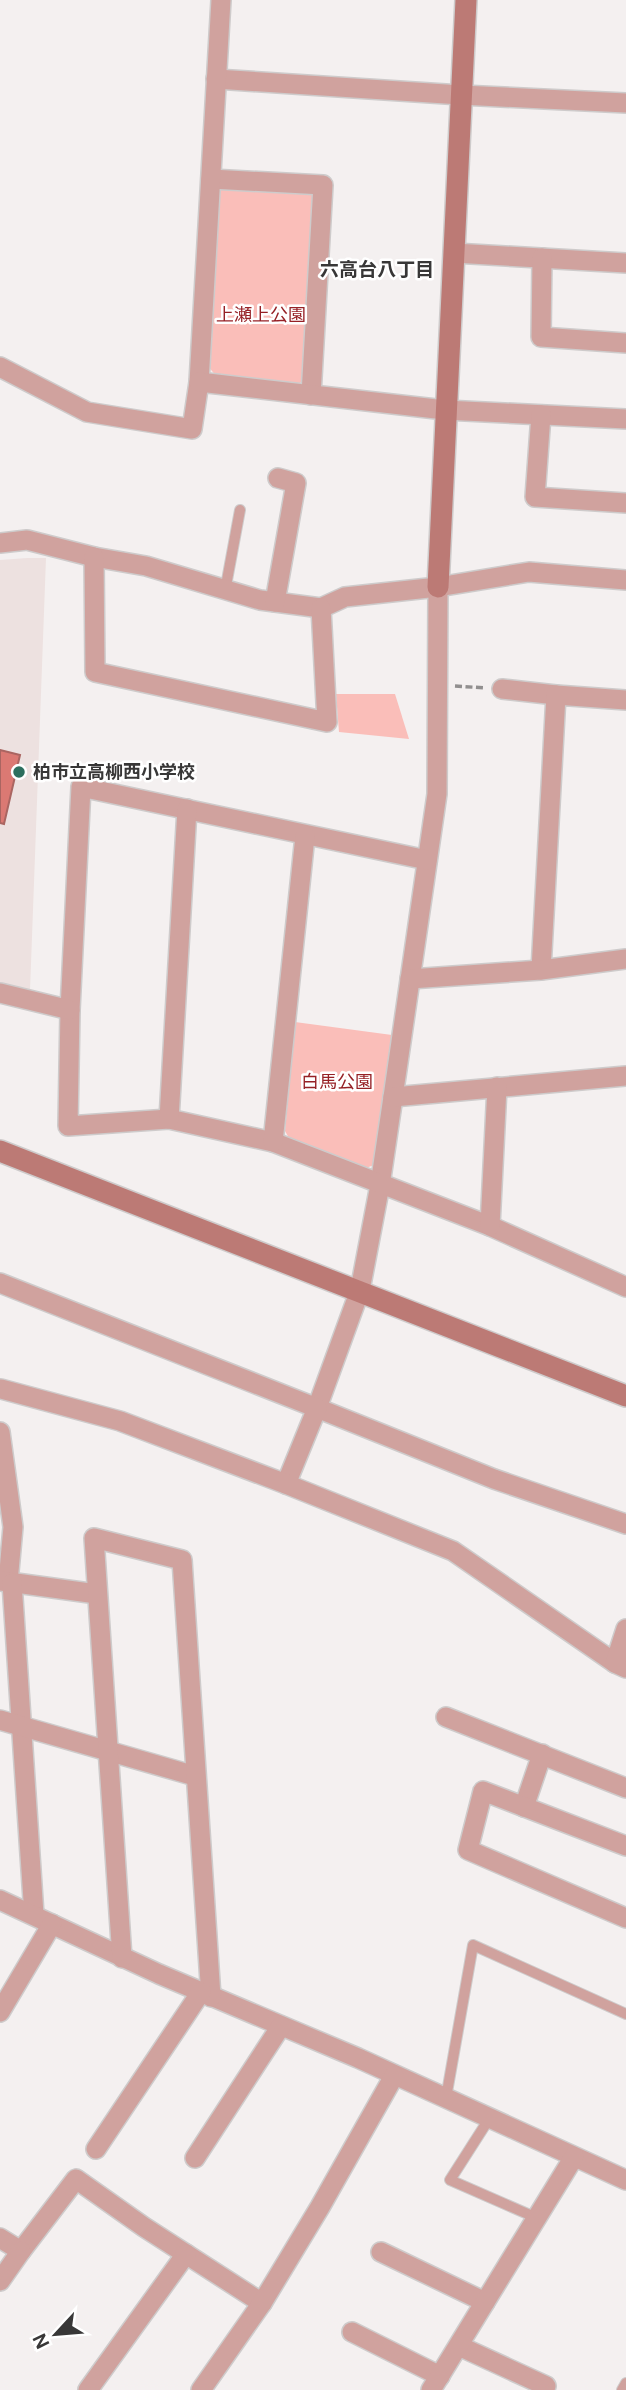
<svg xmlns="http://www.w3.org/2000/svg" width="626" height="2390" viewBox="0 0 626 2390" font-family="'DM Sans','Noto Sans JP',sans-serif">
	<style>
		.built { fill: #ede1e0 }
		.green { fill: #fabeb9 }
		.water { fill: #db7973; stroke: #aa6561; stroke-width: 2 }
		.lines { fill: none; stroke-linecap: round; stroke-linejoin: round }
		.lane-casing { stroke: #cecbcb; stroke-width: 12 }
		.street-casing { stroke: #cecbcb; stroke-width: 22 }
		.secondary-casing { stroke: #cecbcb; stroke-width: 24 }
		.path { stroke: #918f8f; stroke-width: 3.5; stroke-dasharray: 7 3.5; stroke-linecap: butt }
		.lane { stroke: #d0a29e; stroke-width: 10 }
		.street { stroke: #d0a29e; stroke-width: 19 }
		.secondary { stroke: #bc7a75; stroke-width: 21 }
		.poi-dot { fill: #2d6f5e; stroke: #fff; stroke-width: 2.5 }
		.labels { text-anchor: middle; stroke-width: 5; stroke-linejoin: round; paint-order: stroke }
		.park-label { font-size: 18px; fill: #962126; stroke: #fff }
		.poi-label { font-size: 18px; font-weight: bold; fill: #383737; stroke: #fff; text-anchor: start }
		.neighbourhood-label { font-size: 19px; font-weight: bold; fill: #383737; stroke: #fff }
	</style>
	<rect width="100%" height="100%" fill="#f4f0f0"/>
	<polygon class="built" points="27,558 46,558 30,991 0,983 0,560"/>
	<g class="green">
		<polygon points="224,187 310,188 318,198 308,377 297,385 216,376 208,366 218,193"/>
		<polygon points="336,694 395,694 409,739 339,732"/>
		<polygon points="295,1022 392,1035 374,1165 366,1168 290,1140 285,1131"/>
	</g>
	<polygon class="water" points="0,750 20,755 4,824 0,823"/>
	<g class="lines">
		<defs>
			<g id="lane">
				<polyline points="225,591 240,510"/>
				<polyline points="446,2098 473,1945 626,2014"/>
				<polyline points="489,2119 450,2180 537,2218"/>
				<polyline points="622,2390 626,2383"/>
			</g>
			<g id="street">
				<polyline points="216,79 461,95 626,103"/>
				<polyline points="211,179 323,185 311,395"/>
				<polyline points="454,253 626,263"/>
				<polyline points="542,258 541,337 626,343"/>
				<polyline points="0,367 87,412 192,429 199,382 221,0"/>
				<polyline points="199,382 445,410 626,419"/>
				<polyline points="541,415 535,497 626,503"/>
				<polyline points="0,543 27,540 94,557 146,566 260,600 321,608 345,597 438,587 529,572 626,580"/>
				<polyline points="94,557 95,672 327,722 321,608"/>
				<polyline points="438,587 437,794 393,1097 380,1185 360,1290 317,1408 494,1479 626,1524"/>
				<polyline points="275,602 296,483 278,478"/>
				<polyline points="502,689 556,695"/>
				<polyline points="427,860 81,787 70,1010 68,1126 169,1119 273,1142 490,1226 626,1287"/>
				<polyline points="541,970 556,695 626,700"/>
				<polyline points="410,979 541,970 626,959"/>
				<polyline points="0,993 70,1010"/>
				<polyline points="393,1097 626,1076"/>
				<polyline points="169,1119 187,809"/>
				<polyline points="273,1142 305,836"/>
				<polyline points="490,1226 497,1087"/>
				<polyline points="0,1283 317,1408 286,1484"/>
				<polyline points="1,1389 120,1421 286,1484 453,1551 615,1663 626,1668"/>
				<polyline points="0,1432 13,1527 8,1582"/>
				<polyline points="1,1581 97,1594"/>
				<polyline points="12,1583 34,1915"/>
				<polyline points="615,1663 626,1629"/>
				<polyline points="446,1717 626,1788"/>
				<polyline points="0,1720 195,1776"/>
				<polyline points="524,1807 542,1754"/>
				<polyline points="626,1846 483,1791 468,1850 626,1918"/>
				<polyline points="0,1900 159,1974 358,2058 626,2180"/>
				<polyline points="122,1958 94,1538 182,1560 211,1997"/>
				<polyline points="0,2012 52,1924"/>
				<polyline points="96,2149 201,1992"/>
				<polyline points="195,2158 281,2026"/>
				<polyline points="0,2238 21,2251 76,2179 144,2227 262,2303"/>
				<polyline points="381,2252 485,2302"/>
				<polyline points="0,2281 21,2251"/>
				<polyline points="352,2332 440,2376"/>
				<polyline points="459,2346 546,2386"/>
				<polyline points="88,2390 186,2254"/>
				<polyline points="201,2390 262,2303 320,2207 394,2076"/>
				<polyline points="431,2390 574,2157"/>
			</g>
			<g id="secondary">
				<polyline points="438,587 466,0"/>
				<polyline points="0,1151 626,1396"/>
			</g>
		</defs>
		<use href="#lane" class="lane-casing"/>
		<use href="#street" class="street-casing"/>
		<use href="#secondary" class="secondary-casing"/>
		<polyline class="path" points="455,686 486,688"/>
		<use href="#lane" class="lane"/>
		<use href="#street" class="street"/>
		<use href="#secondary" class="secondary"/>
	</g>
	<circle class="poi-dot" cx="19" cy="772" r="7"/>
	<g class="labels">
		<g class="park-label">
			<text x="261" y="321">上瀬上公園</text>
			<text x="337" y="1088">白馬公園</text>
		</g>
		<g class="poi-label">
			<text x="33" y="778">柏市立高柳西小学校</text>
		</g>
		<g class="neighbourhood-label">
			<text x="377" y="276">六高台八丁目</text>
		</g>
	</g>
	<g transform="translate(56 2334) rotate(244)" stroke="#ffffff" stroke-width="5" paint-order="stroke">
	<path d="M0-5L12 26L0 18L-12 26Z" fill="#383737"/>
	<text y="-10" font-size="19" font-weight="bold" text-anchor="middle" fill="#383737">N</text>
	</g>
</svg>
